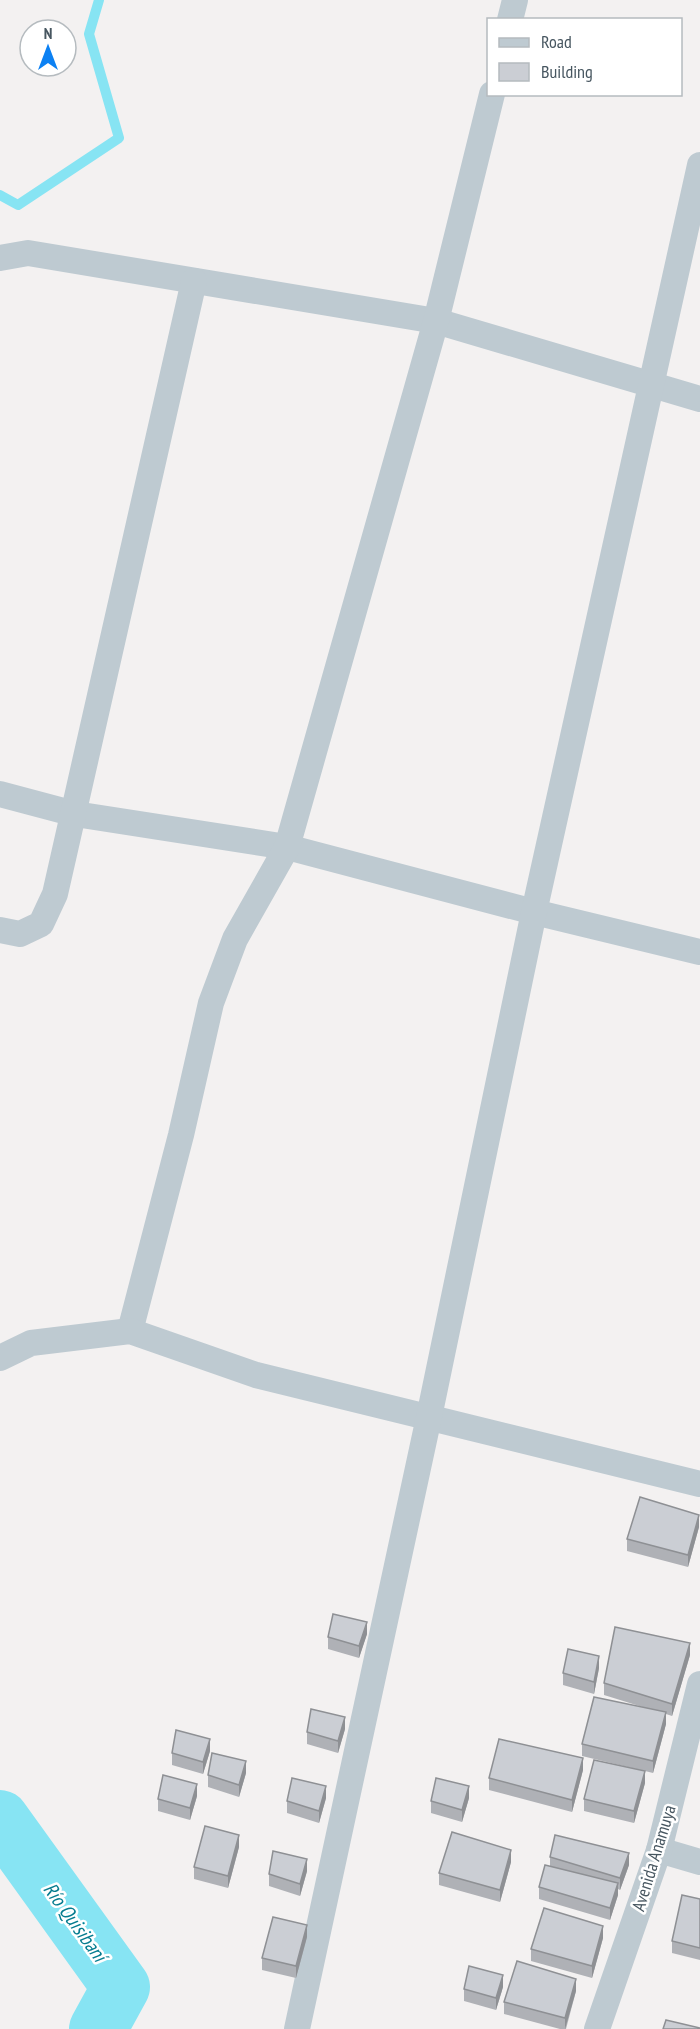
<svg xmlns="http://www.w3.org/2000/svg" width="700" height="2029" viewBox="0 0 700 2029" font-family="'PT Sans Narrow',sans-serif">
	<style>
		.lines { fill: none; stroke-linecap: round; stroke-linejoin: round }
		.stream { stroke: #87e4f3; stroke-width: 10 }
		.river { stroke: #87e4f3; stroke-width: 58 }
		.minor { stroke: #becad1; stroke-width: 26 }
		.wall { fill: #afb1b6 }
		.shaded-wall { fill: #8e9094 }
		.building { fill: #cbced4; stroke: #8e9094; stroke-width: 1.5 }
		.labels { text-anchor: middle; stroke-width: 5; stroke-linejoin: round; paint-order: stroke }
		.street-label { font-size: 18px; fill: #475660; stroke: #fff }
		.water-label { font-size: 20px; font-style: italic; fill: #067c8f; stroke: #fff }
	</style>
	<rect width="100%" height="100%" fill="#f3f1f1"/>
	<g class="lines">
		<polyline class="stream" points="0,195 18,205 119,138 89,34 99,0"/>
		<polyline class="river" points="0,1819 121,1987 98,2029"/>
		<g class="minor">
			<polyline points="510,20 515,0"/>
			<polyline points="0,258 28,253 436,321 700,399"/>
			<polyline points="0,794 75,814 287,847 534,912 700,952"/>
			<polyline points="0,930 20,934 41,924 55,894 194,281"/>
			<polyline points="130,1331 181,1135 211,1003 235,939 287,847 436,321 492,94"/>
			<polyline points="0,1358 31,1343 130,1331 256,1375 700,1484"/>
			<polyline points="659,1850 700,1862"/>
			<polyline points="297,2029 429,1417 534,912 700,165"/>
			<polyline points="597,2029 659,1850 700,1684"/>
		</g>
	</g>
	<g class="wall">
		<polygon points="699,1527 688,1567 627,1551 627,1539"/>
		<polygon points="367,1634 359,1658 328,1649 328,1637"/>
		<polygon points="690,1655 672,1716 666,1714 666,1724 653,1773 645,1771 645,1783 634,1823 584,1811 584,1799 640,1770 582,1756 582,1744 649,1709 604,1695 604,1683"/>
		<polygon points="599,1668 594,1694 563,1685 563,1673"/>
		<polygon points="345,1729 338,1753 307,1744 307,1732"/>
		<polygon points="210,1751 203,1774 172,1765 172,1753"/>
		<polygon points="583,1770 572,1812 489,1790 489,1778"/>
		<polygon points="246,1773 239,1797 208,1787 208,1775"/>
		<polygon points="197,1796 190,1820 158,1811 158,1799"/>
		<polygon points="326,1798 319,1823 287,1813 287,1801"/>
		<polygon points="469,1798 462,1822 431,1813 431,1801"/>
		<polygon points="239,1847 228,1888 194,1879 194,1867"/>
		<polygon points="550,1857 629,1865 620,1890 618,1889 618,1895 610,1920 539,1899 539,1887 550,1866"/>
		<polygon points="511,1862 500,1902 439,1885 439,1873"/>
		<polygon points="307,1871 300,1896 269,1886 269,1874"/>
		<polygon points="700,1899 700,1960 672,1953 672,1941"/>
		<polygon points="307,1937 296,1978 262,1970 262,1958"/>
		<polygon points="603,1938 592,1978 531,1961 531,1949"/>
		<polygon points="503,1987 496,2010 464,2001 464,1989"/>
		<polygon points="576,1991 566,2029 560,2029 504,2014 504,2002"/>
	</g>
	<g class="shaded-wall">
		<polygon points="699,1515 699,1527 688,1567 688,1555"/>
		<polygon points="367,1622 367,1634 359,1658 359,1646"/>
		<polygon points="690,1643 690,1655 672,1716 672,1704"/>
		<polygon points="599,1656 599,1668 594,1694 594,1682"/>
		<polygon points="666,1712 666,1724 653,1773 653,1761"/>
		<polygon points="345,1717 345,1729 338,1753 338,1741"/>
		<polygon points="210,1739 210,1751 203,1774 203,1762"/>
		<polygon points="583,1758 583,1770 572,1812 572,1800"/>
		<polygon points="246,1761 246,1773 239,1797 239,1785"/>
		<polygon points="645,1771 645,1783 634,1823 634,1811"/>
		<polygon points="197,1784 197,1796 190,1820 190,1808"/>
		<polygon points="326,1786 326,1798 319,1823 319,1811"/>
		<polygon points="469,1786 469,1798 462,1822 462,1810"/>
		<polygon points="239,1835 239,1847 228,1888 228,1876"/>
		<polygon points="511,1850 511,1862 500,1902 500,1890"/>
		<polygon points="629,1853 629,1865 620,1890 620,1878"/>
		<polygon points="307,1859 307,1871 300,1896 300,1884"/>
		<polygon points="618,1883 618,1895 610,1920 610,1908"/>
		<polygon points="307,1925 307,1937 296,1978 296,1966"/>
		<polygon points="603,1926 603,1938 592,1978 592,1966"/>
		<polygon points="503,1975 503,1987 496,2010 496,1998"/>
		<polygon points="576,1979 576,1991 565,2029 565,2018"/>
	</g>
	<g class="building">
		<polygon points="640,1497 699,1515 688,1555 627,1539"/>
		<polygon points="333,1614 367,1622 359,1646 328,1637"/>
		<polygon points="615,1627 690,1643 672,1704 604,1683"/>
		<polygon points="568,1649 599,1656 594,1682 563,1673"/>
		<polygon points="594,1697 666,1712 653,1761 582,1744"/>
		<polygon points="311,1709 345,1717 338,1741 307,1732"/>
		<polygon points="176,1730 210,1739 203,1762 172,1753"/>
		<polygon points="499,1739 583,1758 572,1800 489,1778"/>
		<polygon points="212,1753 246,1761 239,1785 208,1775"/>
		<polygon points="594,1760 645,1771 634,1811 584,1799"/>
		<polygon points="163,1775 197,1784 190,1808 158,1799"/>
		<polygon points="292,1778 326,1786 319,1811 287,1801"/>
		<polygon points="436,1778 469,1786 462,1810 431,1801"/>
		<polygon points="205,1826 239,1835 228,1876 194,1867"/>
		<polygon points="452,1832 511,1850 500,1890 439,1873"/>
		<polygon points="555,1835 629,1853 620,1878 550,1857"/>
		<polygon points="273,1851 307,1859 300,1884 269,1874"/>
		<polygon points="545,1865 618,1883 610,1908 539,1887"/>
		<polygon points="682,1895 700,1899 700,1948 672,1941"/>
		<polygon points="544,1908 603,1926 592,1966 531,1949"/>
		<polygon points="273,1917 307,1925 296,1966 262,1958"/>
		<polygon points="517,1961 576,1979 565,2018 504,2002"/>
		<polygon points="469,1966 503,1975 496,1998 464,1989"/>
		<polygon points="666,2020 700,2028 700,2029 663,2029"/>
	</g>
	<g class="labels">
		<g class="street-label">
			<text transform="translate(654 1858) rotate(-73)" y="6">Avenida Anamuya</text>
		</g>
		<g class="water-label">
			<text transform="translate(75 1922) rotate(54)" y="7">Río Quisibaní</text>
		</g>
	</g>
	<rect x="487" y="18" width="195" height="78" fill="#ffffff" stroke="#b5bbbf" stroke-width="1.5"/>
	<rect x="499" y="38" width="30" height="9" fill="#becad1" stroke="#b5bbbf" stroke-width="1.5"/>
	<text x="541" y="48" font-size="18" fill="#475660">Road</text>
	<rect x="499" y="63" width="30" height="18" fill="#cbced4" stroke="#b5bbbf" stroke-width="1.5"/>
	<text x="541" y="78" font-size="18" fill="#475660">Building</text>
	<g transform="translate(48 48)"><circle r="28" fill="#ffffff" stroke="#b5bbbf" stroke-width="1.5"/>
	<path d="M0-4.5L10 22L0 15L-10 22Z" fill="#0c81f3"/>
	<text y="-9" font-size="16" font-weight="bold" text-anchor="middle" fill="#475660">N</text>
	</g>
</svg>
